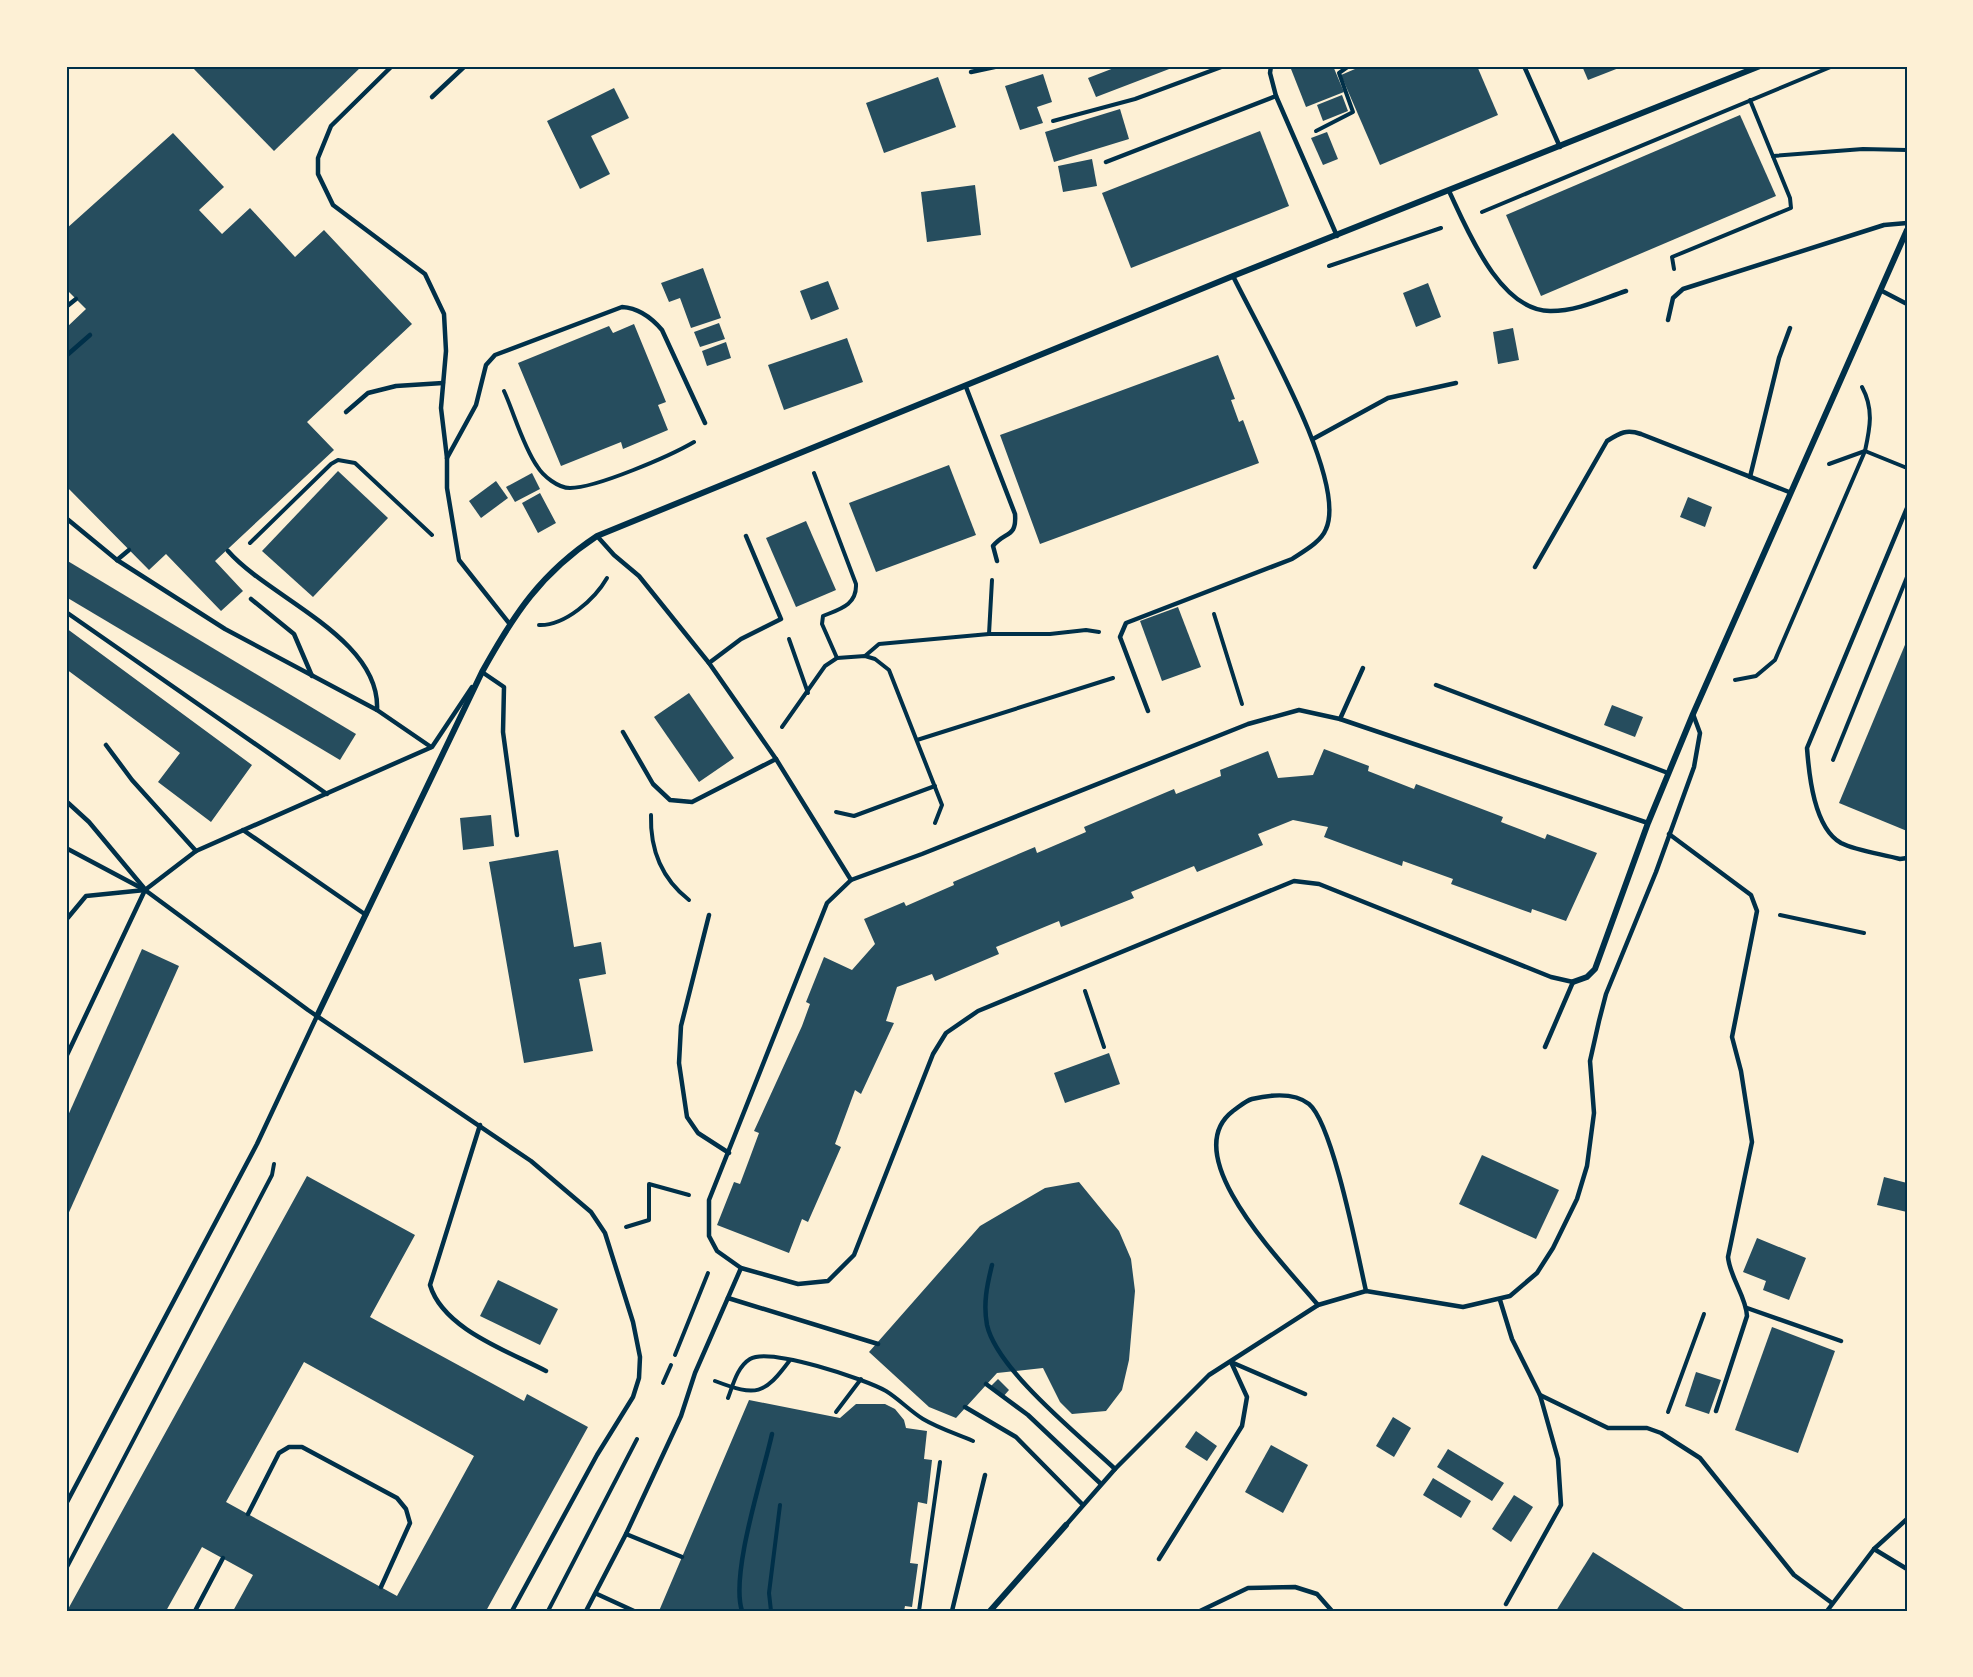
<svg xmlns="http://www.w3.org/2000/svg" width="1973" height="1677" viewBox="0 0 1973 1677" font-family="Ubuntu,sans-serif">
	<style>
		.building { fill: #264d5e; fill-rule: evenodd }
		.lines { fill: none; stroke-linecap: round; stroke-linejoin: round }
		.path { stroke: #003049; stroke-width: 4 }
		.service { stroke: #003049; stroke-width: 4.5 }
		.minor { stroke: #003049; stroke-width: 6 }
		.neatline { fill: none; stroke: #003049; stroke-width: 2 }
	</style>
	<rect width="100%" height="100%" fill="#fdf0d5"/>
	<g class="building">
		<polygon points="191,66 362,66 274,151"/>
		<polygon points="1113,66 1177,66 1096,97 1088,78 1114,68"/>
		<polygon points="1299,66 1333,66 1344,92 1306,107 1291,69"/>
		<polygon points="1362,66 1477,66 1498,115 1380,165 1341,75"/>
		<polygon points="1582,66 1624,66 1588,80"/>
		<polygon points="1043,74 1052,102 1037,107 1043,123 1020,130 1005,86"/>
		<polygon points="938,77 956,127 884,153 866,103"/>
		<polygon points="614,88 629,118 591,136 610,174 580,189 547,121"/>
		<polygon points="1342,95 1348,111 1323,121 1317,105"/>
		<polygon points="1120,109 1129,139 1054,162 1045,132"/>
		<polygon points="1740,115 1776,196 1541,296 1506,215"/>
		<polygon points="1260,131 1289,206 1131,268 1102,193"/>
		<polygon points="1327,132 1338,159 1323,165 1311,138"/>
		<polygon points="173,133 224,187 199,210 222,234 250,208 295,257 324,230 412,324 307,422 334,450 215,561 243,591 221,611 166,554 149,570 66,486 66,328 86,309 66,289 66,229"/>
		<polygon points="1092,159 1097,186 1063,192 1058,166"/>
		<polygon points="975,185 981,235 927,242 921,192"/>
		<polygon points="703,268 721,318 691,328 680,298 669,302 661,283"/>
		<polygon points="828,281 839,309 811,320 800,291"/>
		<polygon points="1428,283 1441,317 1416,327 1403,293"/>
		<polygon points="719,323 725,339 700,347 694,332"/>
		<polygon points="634,324 666,402 658,405 668,430 623,449 621,442 561,466 518,363 609,326 613,333"/>
		<polygon points="1513,328 1519,360 1498,364 1493,332"/>
		<polygon points="847,338 863,382 784,410 768,365"/>
		<polygon points="726,342 731,358 707,366 702,351"/>
		<polygon points="1218,355 1235,399 1231,400 1239,422 1243,420 1259,463 1040,544 1000,435"/>
		<polygon points="949,465 976,535 876,572 849,503"/>
		<polygon points="338,471 388,518 313,597 262,551"/>
		<polygon points="532,473 540,489 515,502 506,487"/>
		<polygon points="496,481 508,498 481,518 469,501"/>
		<polygon points="540,493 556,523 538,533 522,503"/>
		<polygon points="1688,497 1712,507 1705,527 1680,517"/>
		<polygon points="806,521 836,590 796,607 766,538"/>
		<polygon points="66,560 356,734 340,760 66,597"/>
		<polygon points="1178,607 1201,667 1162,681 1140,621"/>
		<polygon points="66,628 252,765 211,822 158,782 180,753 66,669"/>
		<polygon points="1907,640 1907,831 1839,803"/>
		<polygon points="689,693 734,758 699,782 654,717"/>
		<polygon points="1612,705 1643,717 1635,737 1604,725"/>
		<polygon points="1324,749 1369,766 1368,771 1414,789 1416,784 1503,817 1501,822 1522,830 1545,839 1547,834 1597,853 1566,921 1532,909 1531,913 1451,884 1453,879 1403,861 1402,866 1324,837 1328,827 1293,820 1258,834 1263,845 1197,872 1194,866 1131,892 1134,898 1061,927 1059,921 996,947 999,954 935,981 932,974 897,987 886,1021 894,1023 861,1094 855,1090 835,1144 841,1147 808,1222 802,1219 789,1253 717,1225 734,1182 740,1184 749,1160 759,1133 754,1131 802,1026 810,1004 806,1002 824,957 852,970 875,944 864,919 904,902 906,906 954,885 953,882 1035,847 1037,853 1086,832 1084,827 1174,789 1176,794 1221,776 1220,770 1268,751 1278,778 1313,775"/>
		<polygon points="491,815 494,846 463,850 460,818"/>
		<polygon points="558,850 574,947 601,942 606,974 579,979 593,1051 524,1063 489,862"/>
		<polygon points="142,949 179,966 66,1219 66,1120"/>
		<polygon points="1109,1053 1120,1084 1065,1103 1054,1073"/>
		<polygon points="1482,1155 1559,1190 1536,1239 1459,1204"/>
		<path d="M307,1176L415,1235L370,1317L524,1401L527,1394L588,1427L486,1611H233L253,1575L202,1547L166,1611H67ZM304,1362L474,1456L397,1596L226,1502Z"/>
		<polygon points="1884,1177 1907,1183 1907,1212 1877,1205"/>
		<polygon points="1079,1182 1119,1231 1131,1259 1135,1291 1129,1360 1122,1390 1106,1411 1072,1414 1060,1402 1043,1368 997,1373 956,1418 929,1407 869,1352 980,1226 1045,1188"/>
		<polygon points="1757,1238 1806,1258 1789,1300 1763,1290 1766,1281 1743,1272"/>
		<polygon points="498,1280 558,1309 540,1345 480,1316"/>
		<polygon points="1772,1327 1835,1351 1798,1453 1735,1430"/>
		<polygon points="1696,1372 1721,1380 1709,1414 1685,1406"/>
		<polygon points="998,1379 1009,1390 1002,1398 990,1387"/>
		<polygon points="749,1400 840,1418 856,1404 885,1404 895,1409 904,1420 906,1428 927,1431 924,1459 932,1460 927,1504 918,1502 910,1563 918,1564 912,1607 905,1606 904,1611 659,1611"/>
		<polygon points="1393,1417 1411,1428 1394,1457 1376,1446"/>
		<polygon points="1196,1431 1217,1446 1207,1461 1185,1447"/>
		<polygon points="1271,1445 1308,1465 1283,1513 1245,1492"/>
		<polygon points="1448,1449 1504,1483 1492,1501 1437,1467"/>
		<polygon points="1433,1478 1471,1501 1461,1518 1423,1495"/>
		<polygon points="1514,1495 1533,1507 1511,1542 1492,1529"/>
		<polygon points="1593,1552 1687,1611 1556,1611"/>
	</g>
	<g class="lines">
		<g class="path">
			<polyline points="1053,121 1135,99 1224,66"/>
			<polyline points="1316,131 1353,112 1339,73 1349,66"/>
			<polyline points="1773,156 1863,149 1907,150"/>
			<polyline points="1482,212 1833,66"/>
			<polyline points="1329,266 1441,228"/>
			<polyline points="1674,269 1672,257 1791,208 1790,198 1750,100"/>
			<path d="M504,391C514,413 523,446 537,466C543,476 558,488 570,488C596,488 670,456 694,442"/>
			<polyline points="1829,464 1865,451 1907,468"/>
			<path d="M814,473L856,584C857,605 840,609 823,616L822,624L837,658"/>
			<polyline points="250,543 331,464 338,460 355,463 432,535"/>
			<polyline points="992,580 989,634 1050,634 1086,630 1099,632"/>
			<polyline points="1214,614 1242,704"/>
			<path d="M539,625C565,626 595,599 607,578"/>
			<polyline points="789,639 808,693"/>
			<polyline points="865,656 879,644 989,634"/>
			<path d="M1735,680L1756,676L1775,660L1865,451C1870,428 1874,409 1862,387"/>
			<polyline points="782,727 825,666 837,658 865,656 875,659 889,670 942,805 935,823"/>
			<polyline points="917,740 1113,678"/>
			<polyline points="1833,760 1907,577"/>
			<polyline points="836,812 854,816 935,786"/>
			<path d="M651,815C650,849 662,879 689,900"/>
			<polyline points="1780,915 1864,933"/>
			<polyline points="1085,991 1104,1047"/>
			<polyline points="626,1227 649,1220 649,1184 689,1195"/>
			<polyline points="675,1355 708,1273"/>
			<path d="M715,1381C757,1397 764,1395 790,1360"/>
			<polyline points="663,1383 671,1365"/>
			<path d="M728,1398C733,1385 737,1367 750,1359C769,1347 865,1379 886,1391C899,1399 910,1411 923,1419C938,1428 957,1434 973,1441"/>
			<polyline points="836,1412 861,1379"/>
			<polyline points="1668,1412 1704,1314"/>
			<polyline points="66,1569 272,1175 274,1164"/>
			<polyline points="548,1611 637,1439"/>
			<polyline points="771,1611 769,1593 780,1505"/>
			<polyline points="919,1611 940,1462"/>
		</g>
		<g class="service">
			<polyline points="392,66 331,126 318,158 318,174 333,205 425,274 444,314 446,351 441,408 447,458 447,488 459,560 509,623"/>
			<polyline points="1271,66 1270,73 1276,96 1337,236"/>
			<polyline points="1524,66 1560,147"/>
			<polyline points="971,72 999,66"/>
			<polyline points="432,97 465,66"/>
			<polyline points="1106,162 1276,96"/>
			<path d="M1449,191C1467,229 1500,312 1551,311C1577,311 1602,299 1626,291"/>
			<polyline points="1882,291 1907,304"/>
			<polyline points="66,307 76,299"/>
			<polyline points="1668,320 1673,298 1683,289 1884,225 1907,223"/>
			<polyline points="66,356 90,335"/>
			<path d="M966,387L1015,514C1017,538 1005,531 993,546L997,561"/>
			<polyline points="346,412 368,393 396,386 443,383"/>
			<polyline points="1313,439 1388,398 1456,383"/>
			<path d="M447,458L476,405L486,365L495,355L622,307C639,308 651,317 662,330L705,423"/>
			<polyline points="1750,477 1779,358 1790,328"/>
			<path d="M1907,508L1807,748C1809,775 1814,828 1841,843C1857,851 1882,854 1900,859L1907,858"/>
			<polyline points="66,518 117,560 225,629 377,710 431,747"/>
			<polyline points="597,536 614,555 639,576 709,663 776,759 851,880 827,903 709,1200 709,1236 717,1251 741,1268 798,1284 828,1281 854,1255 933,1054 946,1033 978,1011 1294,881 1319,884 1551,977 1573,982 1545,1047"/>
			<path d="M228,551C269,598 381,638 377,710"/>
			<polyline points="117,560 129,550"/>
			<path d="M1535,567L1607,441C1620,433 1626,429 1641,434L1789,492"/>
			<polyline points="251,599 294,634 312,676"/>
			<polyline points="66,612 327,794"/>
			<polyline points="709,663 741,639 781,619 746,536"/>
			<polyline points="482,672 504,687 503,732 517,835"/>
			<polyline points="1436,685 1668,773"/>
			<path d="M1148,711L1120,637L1126,623L1292,559C1304,551 1321,542 1326,529C1348,480 1257,326 1233,276"/>
			<polyline points="1340,719 1363,668"/>
			<polyline points="623,732 653,784 670,800 692,802 776,759"/>
			<polyline points="106,745 132,780 196,851"/>
			<polyline points="66,801 89,822 144,888"/>
			<polyline points="243,830 366,915"/>
			<path d="M1669,834L1751,895L1757,911L1732,1037L1741,1071L1752,1142L1728,1257C1730,1278 1746,1296 1747,1316L1716,1411"/>
			<polyline points="66,848 145,890 308,1010 531,1161 591,1212 605,1233 633,1322 640,1357 639,1378 633,1397 597,1455 512,1611"/>
			<polyline points="851,880 922,854 1248,724 1299,710 1340,719 1648,823"/>
			<polyline points="709,915 681,1026 679,1063 687,1117 698,1133 729,1153"/>
			<polyline points="66,920 86,896 145,890"/>
			<polyline points="66,1057 145,890 196,851 432,747 472,687"/>
			<path d="M480,1125L430,1285C443,1329 508,1351 546,1371"/>
			<path d="M992,1265C987,1285 983,1304 987,1325C997,1370 1080,1436 1115,1469"/>
			<polyline points="728,1298 878,1344"/>
			<polyline points="1500,1300 1512,1339 1540,1395 1608,1428 1647,1428 1661,1433 1700,1458 1794,1575 1832,1603"/>
			<path d="M1318,1305C1287,1267 1174,1156 1233,1111C1239,1107 1245,1101 1252,1099C1269,1095 1294,1092 1309,1104C1333,1124 1358,1256 1366,1291"/>
			<polyline points="1747,1308 1841,1341"/>
			<polyline points="1231,1362 1305,1394"/>
			<polyline points="986,1384 1028,1415 1101,1484"/>
			<polyline points="965,1407 1016,1437 1083,1505"/>
			<polyline points="66,1504 257,1144 317,1016"/>
			<polyline points="248,1514 279,1453 289,1447 302,1447 397,1498 406,1509 410,1523 381,1587"/>
			<polyline points="1066,1525 1115,1469 1209,1375 1318,1305 1366,1291 1463,1307 1510,1296 1537,1273 1553,1248 1577,1199 1587,1166 1594,1113 1590,1061 1599,1021 1606,994 1656,872 1694,767 1700,733 1693,714"/>
			<polyline points="626,1534 682,1557"/>
			<polyline points="1874,1549 1907,1569"/>
			<polyline points="1159,1559 1242,1426 1247,1397 1231,1362"/>
			<polyline points="597,1594 634,1611"/>
			<polyline points="1506,1604 1561,1505 1558,1459 1540,1395"/>
			<polyline points="195,1611 223,1558"/>
			<polyline points="586,1611 626,1534 681,1416 695,1373 741,1268"/>
			<path d="M742,1611C730,1574 763,1475 772,1434"/>
			<polyline points="952,1611 985,1475"/>
			<polyline points="1200,1611 1248,1588 1295,1587 1317,1594 1332,1611"/>
			<polyline points="1827,1611 1874,1549 1907,1519"/>
		</g>
		<g class="minor">
			<polyline points="1573,982 1587,977 1595,969 1648,823 1693,714 1907,230"/>
			<path d="M317,1016L482,672C514,614 541,573 597,536L1233,276L1760,66"/>
			<polyline points="990,1611 1066,1525"/>
		</g>
	</g>
	<rect width="1973" height="1677" fill="none" stroke="#fdf0d5" stroke-width="135"/>
	<rect x="68" y="68" width="1838" height="1542" class="neatline"/>
</svg>
